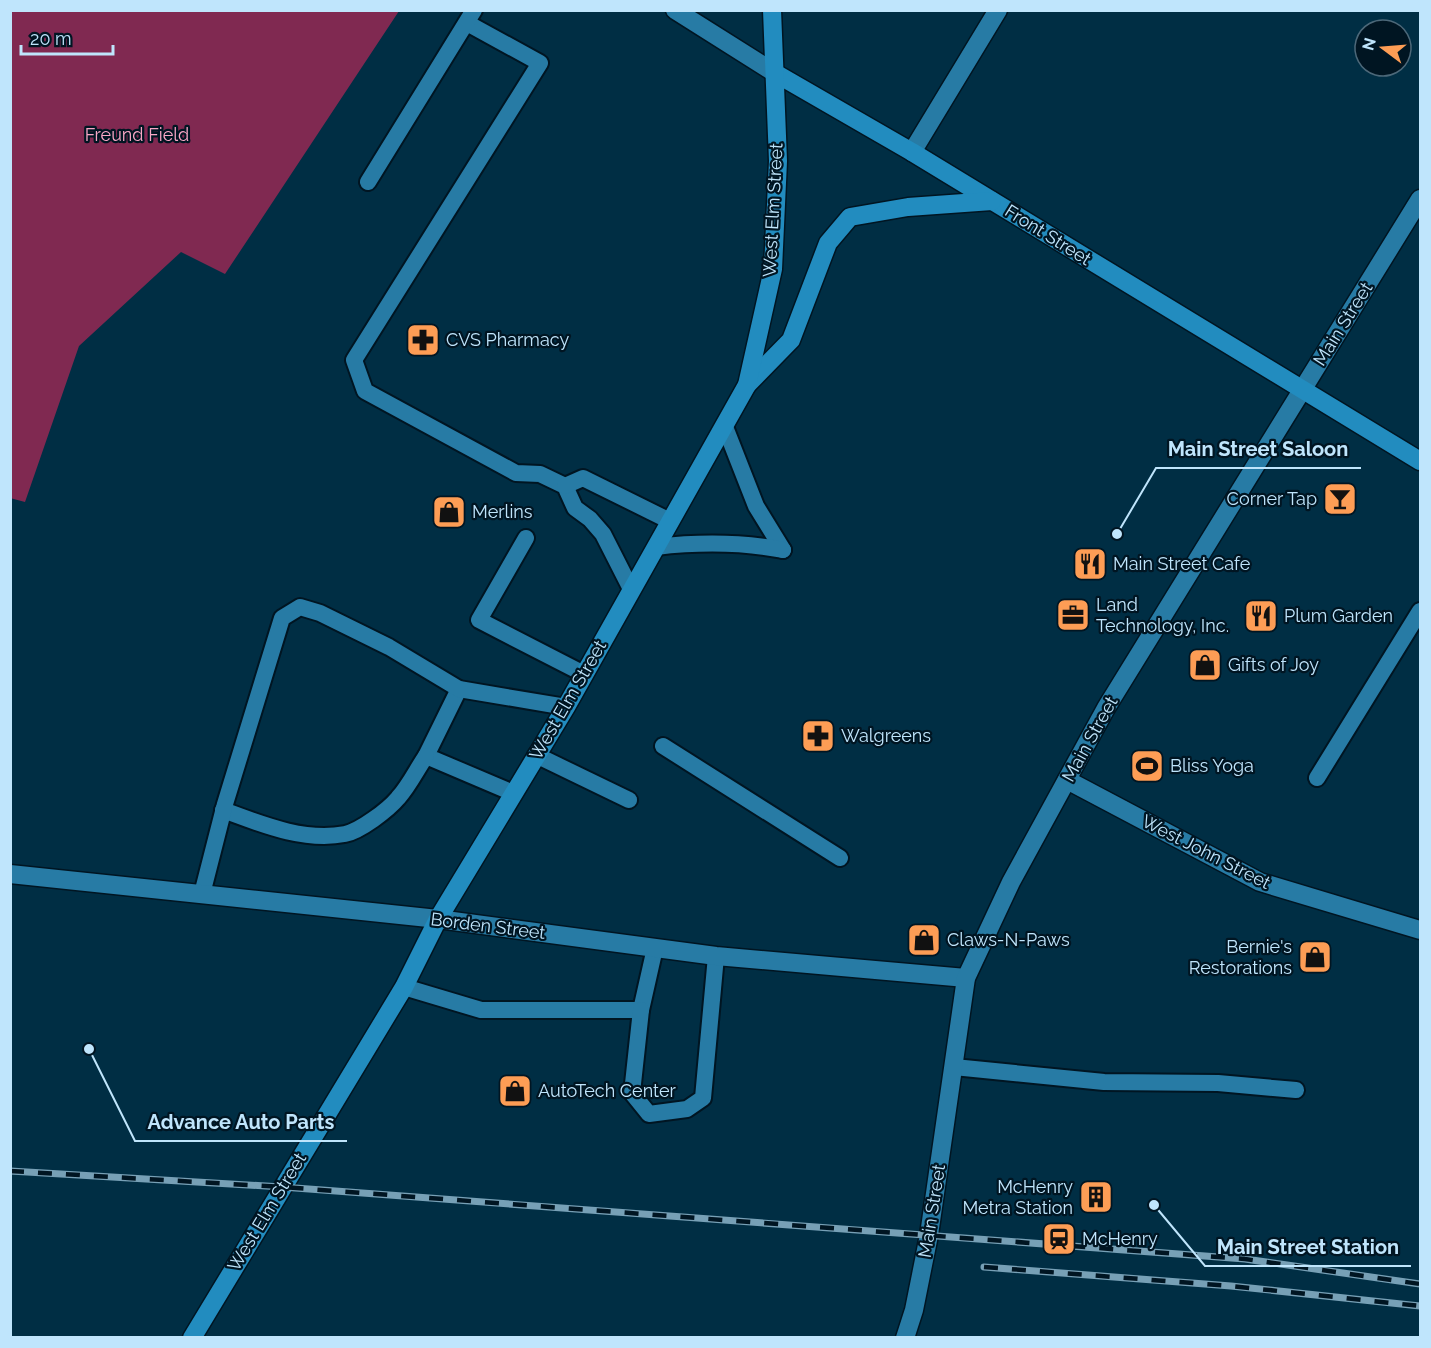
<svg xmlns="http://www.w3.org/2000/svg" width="1431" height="1348" viewBox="0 0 1431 1348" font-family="Raleway,sans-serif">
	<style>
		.green { fill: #802951 }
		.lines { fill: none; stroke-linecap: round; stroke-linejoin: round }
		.service-casing { stroke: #001522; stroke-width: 20 }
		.minor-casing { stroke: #001522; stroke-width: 21 }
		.primary-casing { stroke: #001522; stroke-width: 21 }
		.service { stroke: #277ba5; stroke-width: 16 }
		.minor { stroke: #277ba5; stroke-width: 18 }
		.primary { stroke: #228cbf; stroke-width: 18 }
		.rail-casing { stroke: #77a0b6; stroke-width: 7 }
		.rail { stroke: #001522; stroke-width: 4.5; stroke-dasharray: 14; stroke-linecap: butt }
		.labels { text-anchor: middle; stroke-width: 4.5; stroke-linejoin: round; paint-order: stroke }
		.park-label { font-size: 18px; fill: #f9a7c6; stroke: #001522 }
		.street-label { font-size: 18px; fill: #bfe5fc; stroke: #001522 }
		.poi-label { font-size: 18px; fill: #bfe5fc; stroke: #001522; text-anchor: start }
		.leader { fill: none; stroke: #bfe5fc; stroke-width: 2 }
		.callout-dot { fill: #bfe5fc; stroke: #001522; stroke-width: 2 }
		.callout-label { font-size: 20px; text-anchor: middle; font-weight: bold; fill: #bfe5fc; stroke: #001522; stroke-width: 4.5; stroke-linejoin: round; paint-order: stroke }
	</style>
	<rect width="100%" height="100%" fill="#002e44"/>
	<polygon class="green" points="10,11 399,11 225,274 181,252 79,346 25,502 10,498"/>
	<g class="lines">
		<defs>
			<g id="service">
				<polyline points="467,23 540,63 354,360 365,391 516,473 540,474 565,486 575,508 590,519 603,534 631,589"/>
				<polyline points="368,182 474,10"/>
				<polyline points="725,427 756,506 783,550"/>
				<polyline points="565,486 583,478 670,521"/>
				<polyline points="526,538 479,620 584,674"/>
				<path d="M656,547C699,542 741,542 783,550"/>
				<polyline points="459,689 426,756 513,793"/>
				<polyline points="663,746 840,858"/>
				<polyline points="536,755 629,800"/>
				<polyline points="1317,778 1420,611"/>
				<path d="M223,810C261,824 304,842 345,834C360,831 388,810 398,798C409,786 417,769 426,756"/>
				<polyline points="202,894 225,804 282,618 300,607 320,613 389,647 459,689 566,707"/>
				<polyline points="404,987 481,1010 641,1010 655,948"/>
				<polyline points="641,1010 632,1093 649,1114 687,1109 703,1098 716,956"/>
				<polyline points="954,1067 1104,1082 1218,1083 1296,1090"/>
			</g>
			<g id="minor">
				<polyline points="675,10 775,73"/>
				<polyline points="912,152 998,10"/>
				<polyline points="1067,780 1260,882 1420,930"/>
				<polyline points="10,874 438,919 716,956 966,978"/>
				<polyline points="905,1338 914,1310 929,1235 966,978 1011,882 1106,708 1420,199"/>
			</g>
			<g id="primary">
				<polyline points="775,73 912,152 1420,461"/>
				<polyline points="747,385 791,340 828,243 850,217 908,207 992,201"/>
				<polyline points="192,1338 404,987 438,919 566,707 747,385 773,269 778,161 772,10"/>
			</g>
		</defs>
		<use href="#service" class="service-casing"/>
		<use href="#minor" class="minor-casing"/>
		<use href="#primary" class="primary-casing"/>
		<use href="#service" class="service"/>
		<use href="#minor" class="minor"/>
		<use href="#primary" class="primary"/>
		<defs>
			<g id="rail">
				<polyline points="10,1171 282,1187 1245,1259 1420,1284"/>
				<polyline points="984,1267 1231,1286 1420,1306"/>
			</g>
		</defs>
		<use href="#rail" class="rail-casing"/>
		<use href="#rail" class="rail"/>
	</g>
	<defs>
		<symbol id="pharmacy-square" viewBox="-11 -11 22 22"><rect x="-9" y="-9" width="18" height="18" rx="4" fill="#fd9d55" stroke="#001522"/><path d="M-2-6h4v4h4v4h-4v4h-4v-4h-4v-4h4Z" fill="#111"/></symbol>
		<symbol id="bar-square" viewBox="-11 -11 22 22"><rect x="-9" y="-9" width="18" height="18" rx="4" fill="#fd9d55" stroke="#001522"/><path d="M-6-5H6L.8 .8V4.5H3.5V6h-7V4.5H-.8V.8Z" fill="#111"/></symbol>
		<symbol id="shop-square" viewBox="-11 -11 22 22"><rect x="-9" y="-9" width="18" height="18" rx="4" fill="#fd9d55" stroke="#001522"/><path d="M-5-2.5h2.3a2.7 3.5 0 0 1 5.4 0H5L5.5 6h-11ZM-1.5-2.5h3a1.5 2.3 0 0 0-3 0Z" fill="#111"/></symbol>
		<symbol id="restaurant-square" viewBox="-11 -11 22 22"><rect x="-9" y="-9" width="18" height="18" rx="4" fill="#fd9d55" stroke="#001522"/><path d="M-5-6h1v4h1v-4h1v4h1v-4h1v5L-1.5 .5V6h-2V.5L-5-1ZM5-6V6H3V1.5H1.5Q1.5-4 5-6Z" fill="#111"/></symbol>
		<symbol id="office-square" viewBox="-11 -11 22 22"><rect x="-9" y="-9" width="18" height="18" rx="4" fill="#fd9d55" stroke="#001522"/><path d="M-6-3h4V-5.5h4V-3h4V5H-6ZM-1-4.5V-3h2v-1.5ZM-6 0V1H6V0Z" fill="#111"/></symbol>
		<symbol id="stadium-square" viewBox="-11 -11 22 22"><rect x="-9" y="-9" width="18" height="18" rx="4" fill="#fd9d55" stroke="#001522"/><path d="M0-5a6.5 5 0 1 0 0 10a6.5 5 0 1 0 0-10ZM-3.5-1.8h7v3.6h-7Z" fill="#111"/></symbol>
		<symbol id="building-square" viewBox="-11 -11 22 22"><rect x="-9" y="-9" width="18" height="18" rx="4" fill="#fd9d55" stroke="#001522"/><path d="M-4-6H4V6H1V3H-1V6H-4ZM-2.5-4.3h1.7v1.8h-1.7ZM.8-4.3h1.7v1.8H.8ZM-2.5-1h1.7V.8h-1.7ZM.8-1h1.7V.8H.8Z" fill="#111"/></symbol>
		<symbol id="station-square" viewBox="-11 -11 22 22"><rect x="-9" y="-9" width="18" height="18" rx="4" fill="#fd9d55" stroke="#001522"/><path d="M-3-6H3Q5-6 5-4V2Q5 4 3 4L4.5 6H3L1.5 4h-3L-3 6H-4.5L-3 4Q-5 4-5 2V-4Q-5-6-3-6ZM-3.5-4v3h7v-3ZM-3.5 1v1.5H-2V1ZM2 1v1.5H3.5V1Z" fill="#111"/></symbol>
	</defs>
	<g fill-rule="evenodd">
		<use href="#pharmacy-square" x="404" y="321" width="38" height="38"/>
		<use href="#bar-square" x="1321" y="480" width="38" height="38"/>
		<use href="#shop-square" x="430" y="493" width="38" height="38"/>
		<use href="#restaurant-square" x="1071" y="545" width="38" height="38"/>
		<use href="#office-square" x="1054" y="596" width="38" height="38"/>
		<use href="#restaurant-square" x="1242" y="597" width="38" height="38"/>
		<use href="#shop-square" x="1186" y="646" width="38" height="38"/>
		<use href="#pharmacy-square" x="799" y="717" width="38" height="38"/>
		<use href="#stadium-square" x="1128" y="747" width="38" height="38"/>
		<use href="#shop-square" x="905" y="921" width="38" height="38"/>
		<use href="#shop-square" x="1296" y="938" width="38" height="38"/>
		<use href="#shop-square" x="496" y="1072" width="38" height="38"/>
		<use href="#building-square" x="1077" y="1178" width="38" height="38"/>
		<use href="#station-square" x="1040" y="1220" width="38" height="38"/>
	</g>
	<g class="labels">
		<g class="park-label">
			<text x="137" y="141">Freund Field</text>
		</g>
		<g class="street-label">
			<text transform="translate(773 210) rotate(-87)" y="6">West Elm Street</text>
			<text transform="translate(1048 235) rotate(32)" y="6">Front Street</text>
			<text transform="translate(1343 324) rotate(-58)" y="6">Main Street</text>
			<text transform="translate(568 700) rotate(-60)" y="6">West Elm Street</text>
			<text transform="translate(1090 739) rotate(-61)" y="6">Main Street</text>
			<text transform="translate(1206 852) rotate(27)" y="6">West John Street</text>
			<text transform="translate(488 926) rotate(7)" y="6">Borden Street</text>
			<text transform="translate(932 1211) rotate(-81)" y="6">Main Street</text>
			<text transform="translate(267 1212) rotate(-59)" y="6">West Elm Street</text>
		</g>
		<g class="poi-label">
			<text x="446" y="346">CVS Pharmacy</text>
			<text x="1317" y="505" text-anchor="end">Corner Tap</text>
			<text x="472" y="518">Merlins</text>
			<text x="1113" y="570">Main Street Cafe</text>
			<text x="1096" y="611">Land<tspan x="1096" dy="21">Technology, Inc.</tspan></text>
			<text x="1284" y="622">Plum Garden</text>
			<text x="1228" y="671">Gifts of Joy</text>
			<text x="841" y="742">Walgreens</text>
			<text x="1170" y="772">Bliss Yoga</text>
			<text x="947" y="946">Claws-N-Paws</text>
			<text x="1292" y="953" text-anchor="end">Bernie's<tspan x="1292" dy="21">Restorations</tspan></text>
			<text x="538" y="1097">AutoTech Center</text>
			<text x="1073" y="1193" text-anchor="end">McHenry<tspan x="1073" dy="21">Metra Station</tspan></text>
			<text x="1082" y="1245">McHenry</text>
		</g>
	</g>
	<path class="leader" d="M1117 534L1156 468H1361M89 1049L135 1141H347M1154 1205L1205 1266H1411"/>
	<g class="callout-dot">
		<circle cx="1117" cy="534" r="6"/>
		<circle cx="89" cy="1049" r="6"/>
		<circle cx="1154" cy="1205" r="6"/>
	</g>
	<g class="callout-label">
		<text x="1258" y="456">Main Street Saloon</text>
		<text x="241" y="1129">Advance Auto Parts</text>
		<text x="1308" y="1254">Main Street Station</text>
	</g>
	<rect width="1431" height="1348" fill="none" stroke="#bfe5fc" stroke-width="24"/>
	<g transform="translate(1383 48) rotate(286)"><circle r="28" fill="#001522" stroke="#4c6879" stroke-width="1.5"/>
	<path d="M0-4.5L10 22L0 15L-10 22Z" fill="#fd9d55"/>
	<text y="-9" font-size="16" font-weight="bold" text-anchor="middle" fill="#bfe5fc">N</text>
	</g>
	<path d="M21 45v9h92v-9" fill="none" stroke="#bfe5fc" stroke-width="3"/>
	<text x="30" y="45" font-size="18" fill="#bfe5fc" stroke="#001522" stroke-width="4.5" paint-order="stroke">20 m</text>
</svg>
